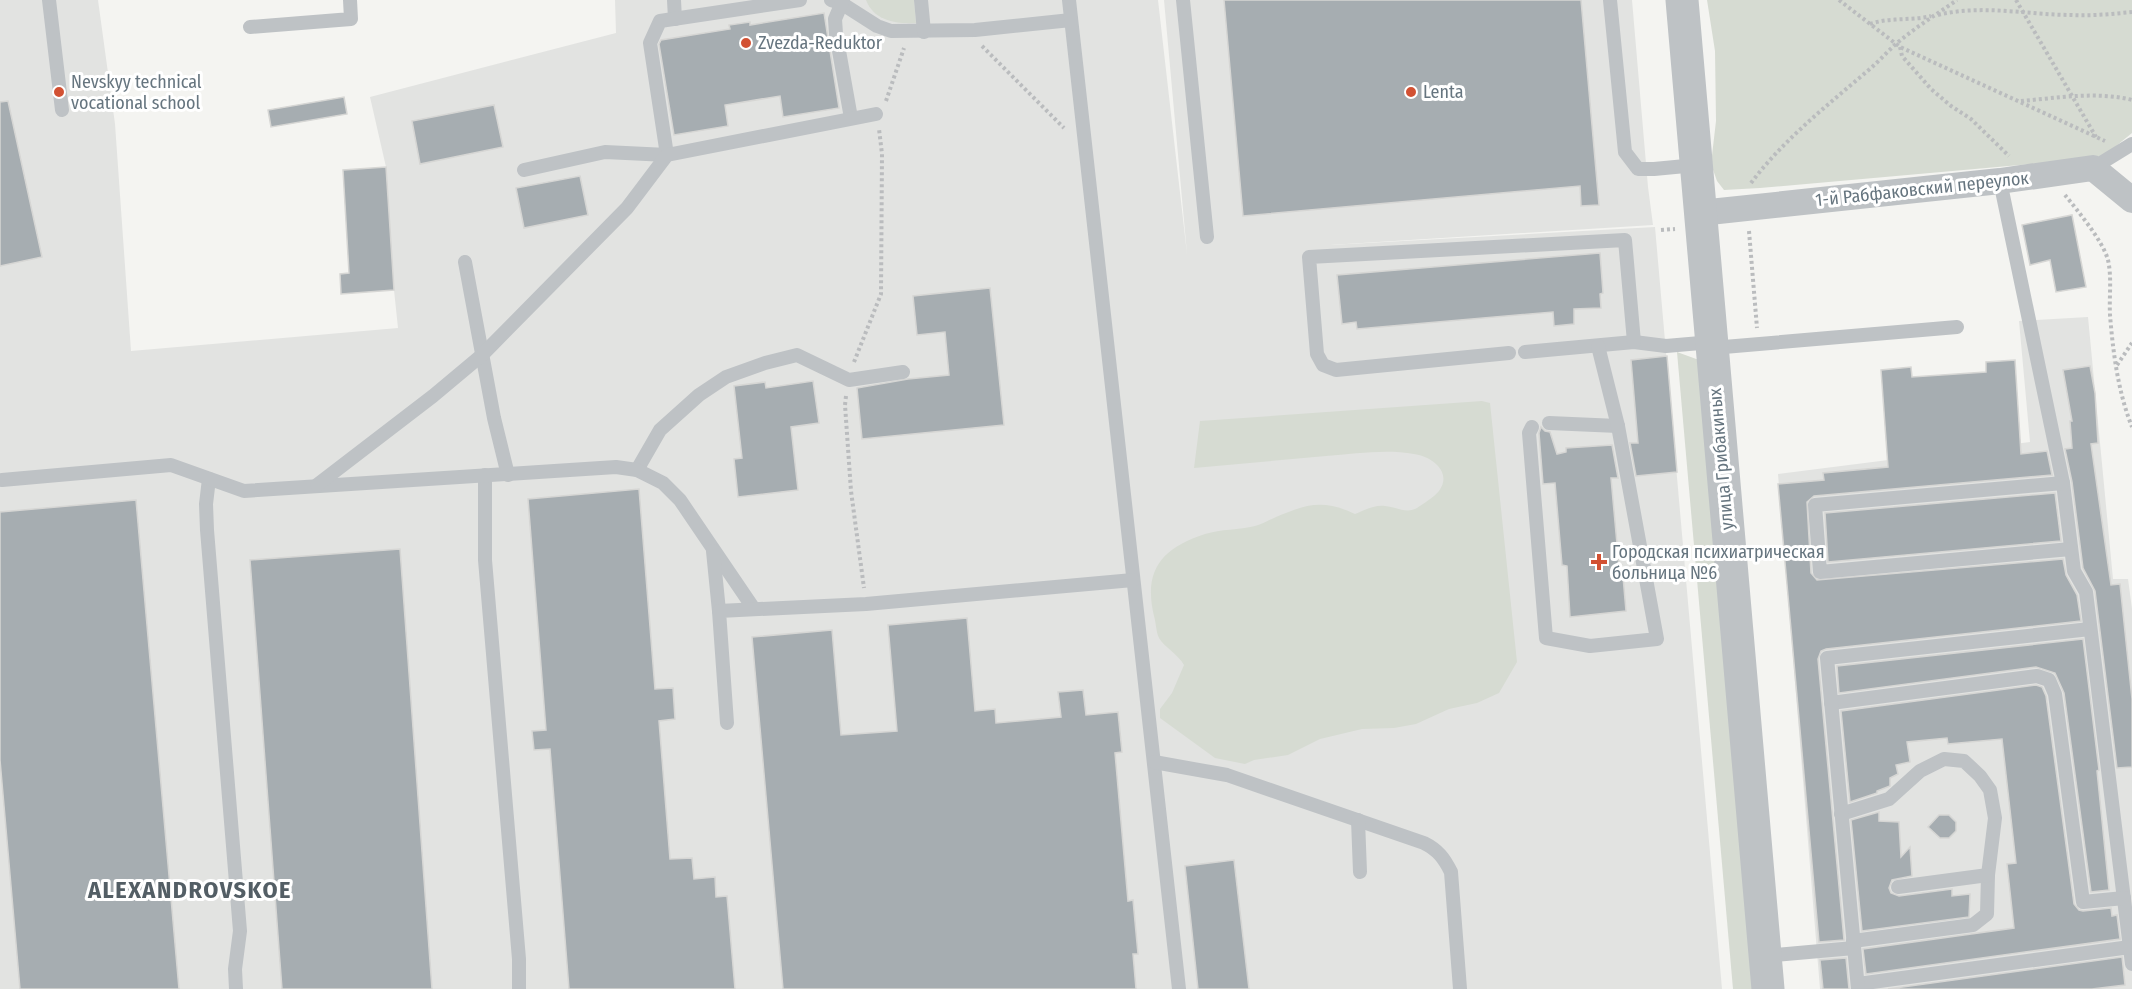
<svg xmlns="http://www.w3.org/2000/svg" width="2132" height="989" viewBox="0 0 2132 989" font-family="'Fira Sans Condensed',sans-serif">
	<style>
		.built { fill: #e2e3e1 }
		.green { fill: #d6dbd2 }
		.building { fill: #a6adb1; stroke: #d6d6d4; stroke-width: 1.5 }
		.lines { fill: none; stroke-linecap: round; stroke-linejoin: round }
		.path { stroke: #babcbe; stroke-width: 4; stroke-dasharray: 3 3; stroke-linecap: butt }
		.service { stroke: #bec2c5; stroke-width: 14 }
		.minor { stroke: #bec2c5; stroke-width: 26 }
		.tertiary { stroke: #bec2c5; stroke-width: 33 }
		.poi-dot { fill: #d25133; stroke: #fff; stroke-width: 2 }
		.labels { text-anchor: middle; stroke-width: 6; stroke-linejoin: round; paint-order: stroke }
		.poi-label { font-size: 18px; fill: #66757f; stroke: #fff; text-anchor: start }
		.street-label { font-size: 18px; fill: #66757f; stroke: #fff }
		.district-label { font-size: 24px; font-weight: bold; letter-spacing: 1.5px; fill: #535e65; stroke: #fff }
	</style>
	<rect width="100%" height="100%" fill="#f4f4f1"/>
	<g class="built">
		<polygon points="0,0 98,0 115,124 131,351 398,328 394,290 386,167 370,97 616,33 615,0 1158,0 1187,254 1164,0 1632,0 1648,187 1653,225 1330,245 1655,227 1722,989 0,989"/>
		<polygon points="2088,317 2113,579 2128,579 2132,609 2132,989 1820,989 1778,474 2030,442 2019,321"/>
	</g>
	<g class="green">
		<path d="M866,0H914L916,23C896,24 874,21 866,0Z"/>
		<polygon points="1707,0 2132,0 2132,133 2105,155 2089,159 1760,188 1724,190 1717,181 1711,164 1716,121 1715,51"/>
		<polygon points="1677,352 1699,360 1755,989 1733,989"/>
		<path d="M1482,401L1490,403L1517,662L1499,693L1477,703L1449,709L1416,724L1394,728L1362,729L1320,739L1288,755L1254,760L1245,764L1215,758L1160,718V709L1172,693L1184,665C1178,654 1164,647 1159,638C1156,632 1156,622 1154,616C1143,570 1162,548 1205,534C1221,529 1239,530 1255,526C1263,524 1269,520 1276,517C1307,504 1323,499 1355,514C1365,510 1374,505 1385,506C1396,507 1407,514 1417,508C1423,504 1434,497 1439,491C1453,472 1431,456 1414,454C1385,449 1355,454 1326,456C1282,460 1238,464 1194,468L1200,421Z"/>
	</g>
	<g class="building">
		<polygon points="1224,0 1581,0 1599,205 1581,206 1580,186 1243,216"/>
		<polygon points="824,13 839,108 783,117 780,96 725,105 728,126 674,135 659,44 661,40 730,29 729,25 750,22 750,25"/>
		<polygon points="344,97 347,114 271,127 268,110"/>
		<polygon points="8,101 42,257 0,266 0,102"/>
		<polygon points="494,105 503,147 420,164 412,121"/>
		<polygon points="386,167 394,290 341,294 340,274 349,273 343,170"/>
		<polygon points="580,176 588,215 524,228 516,188"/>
		<polygon points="2072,215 2086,287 2056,292 2050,260 2030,265 2022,225"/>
		<polygon points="1600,253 1603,293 1600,294 1601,308 1574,309 1574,324 1554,326 1553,312 1357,329 1356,322 1342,324 1337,275"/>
		<polygon points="990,288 1004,425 862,439 857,388 908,379 949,375 945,332 917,335 913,296"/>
		<polygon points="1667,356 1677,472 1636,476 1630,443 1638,443 1631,360"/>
		<polygon points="2015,360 2021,454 2047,451 2052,475 1814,496 1807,502 1811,573 1817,580 2063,559 2066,575 2077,595 2081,621 1826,649 1821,651 1818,659 1844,940 1819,942 1778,484 1824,480 1823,473 1888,467 1881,370 1911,367 1912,377 1986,372 1986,362"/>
		<polygon points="2090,366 2095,393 2098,443 2091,444 2111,585 2120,584 2132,699 2132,767 2117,768 2095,591 2083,568 2072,482 2065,449 2072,448 2070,421 2072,421 2063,370"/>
		<polygon points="813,381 819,423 791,427 798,490 738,497 734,459 742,458 734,386 765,382 766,388"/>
		<polygon points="1541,427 1545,431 1550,432 1557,454 1566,452 1566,448 1612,445 1618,478 1611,478 1619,566 1622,565 1626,611 1570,617 1567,566 1562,565 1555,483 1543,484 1539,433"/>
		<polygon points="639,489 655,689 673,688 675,719 659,721 670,859 692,858 694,879 715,877 716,897 727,896 735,989 569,989 550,749 534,750 532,731 546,730 528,499"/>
		<polygon points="2055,493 2061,541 1828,562 1825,513"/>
		<polygon points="136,500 179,989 20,989 0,760 0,512"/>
		<polygon points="400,549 432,989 282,989 250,560"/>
		<polygon points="967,618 975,711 995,709 996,723 1061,717 1058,692 1083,690 1086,715 1118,712 1122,752 1115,753 1128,901 1133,900 1138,954 1133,954 1136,989 783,989 752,637 832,630 841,735 897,731 888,625"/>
		<polygon points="2083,639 2099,770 2097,771 2109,890 2091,892 2064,693 2055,673 2036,667 1839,693 1837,666"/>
		<polygon points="2036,685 2042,687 2046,696 2074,904 2079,910 2083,911 2111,908 2112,916 2117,915 2120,939 1866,974 1863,949 2014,928 2007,864 2016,863 2002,739 1948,744 1947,738 1907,742 1910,762 1896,765 1898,774 1890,778 1890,786 1877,791 1877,793 1850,802 1841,711"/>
		<polygon points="1879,812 1879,821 1899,822 1901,857 1910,847 1912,876 1892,880 1889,888 1891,893 1899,896 1952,889 1952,896 1970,894 1969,917 1862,931 1851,820"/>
		<polygon points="1939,815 1949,815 1956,822 1956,831 1949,838 1940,838 1928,827"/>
		<polygon points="1234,860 1249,989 1198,989 1185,866"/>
		<polygon points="2122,957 2125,985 2092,989 1888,989"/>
		<polygon points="1846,958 1849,989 1823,989 1820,960"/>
	</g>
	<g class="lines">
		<g class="path">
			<polyline points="1839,0 1900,47 2105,141"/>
			<polyline points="2016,0 2096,137"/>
			<path d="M1938,15C1982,4 2028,15 2072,15C2092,16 2112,14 2132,12"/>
			<path d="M1870,24C1890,17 1911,21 1931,16"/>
			<polyline points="982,46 1064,128"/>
			<polyline points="1900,47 1902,56 1931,89 1951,106 1971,119 2009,156"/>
			<polyline points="886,101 904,48"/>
			<path d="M2021,101C2057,98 2097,91 2132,100"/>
			<path d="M1751,183C1784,139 1829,104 1871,68C1880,60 1888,51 1897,43C1916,27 1937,14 1957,0"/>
			<path d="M2065,195C2077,210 2103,241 2108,260C2112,278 2109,296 2110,315C2113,352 2118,392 2132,427"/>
			<polyline points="1661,230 1675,229"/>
			<polyline points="1749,231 1757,328"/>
			<polyline points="854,362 881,294 882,154 879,129"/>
			<polyline points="2117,365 2132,343"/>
			<polyline points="846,396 845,405 851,491 864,588"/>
		</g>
		<g class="service">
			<polyline points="49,0 62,110"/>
			<polyline points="674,0 675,19"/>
			<polyline points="831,0 841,3 877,26 891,31 975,30 1071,20"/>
			<polyline points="843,0 835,19 836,34 851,118"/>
			<polyline points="921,0 924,32"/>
			<polyline points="1069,0 1179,989"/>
			<polyline points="1183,0 1207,237"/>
			<polyline points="1610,0 1625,152 1638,169 1654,169 1696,165"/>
			<polyline points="250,27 351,19 350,0"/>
			<polyline points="2093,168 2132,144"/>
			<polyline points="524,170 605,152 667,155 650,43 660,21 800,0"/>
			<polyline points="2000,181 2063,483 2074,571 2086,592 2132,964"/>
			<polyline points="465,262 494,418 508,475"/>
			<polyline points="1712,348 1957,327"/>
			<polyline points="1525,352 1634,342 1666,346 1712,342"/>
			<polyline points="1509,353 1336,370 1323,365 1317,354 1309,257 1625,240 1634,342"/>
			<polyline points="1549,423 1618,426"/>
			<polyline points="1532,427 1529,433 1546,638 1590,646 1657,639 1618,426 1598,346"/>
			<polyline points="637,470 660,430 699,395 726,377 765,363 797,355 849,380 903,372"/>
			<polyline points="485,475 485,560 519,959 519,989"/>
			<polyline points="209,479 206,504 207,530 240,931 235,969 236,989"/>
			<polyline points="2,480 171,465 244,491 616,467 637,470 663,483 680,500 754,609"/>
			<polyline points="2063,483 1815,505 1820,572 2071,549"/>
			<polyline points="317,485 433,396 482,355 627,208 667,155 876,114"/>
			<polyline points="713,551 719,611"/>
			<polyline points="1831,703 2037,676 2049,680 2055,694 2083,902 2124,898"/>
			<polyline points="727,723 719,611 866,604 1133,580"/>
			<path d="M1154,762L1227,775L1424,843C1438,850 1444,858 1451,872L1460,989"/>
			<polyline points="1841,814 1889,799 1920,771 1944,759 1964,761 1980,776 1990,790 1995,818 1988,875 1987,914 1973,925 1853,941"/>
			<polyline points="1358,820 1360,872"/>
			<polyline points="1898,887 1988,875"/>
			<polyline points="1765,956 1854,948"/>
			<polyline points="1858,984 2130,947"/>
			<polyline points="1858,989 1827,658 2090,629"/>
		</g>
		<polyline class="minor" points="1700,213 2000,181 2093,168 2132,200"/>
		<polyline class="tertiary" points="1682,0 1768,989"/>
	</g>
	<g class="poi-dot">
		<circle cx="746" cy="43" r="6"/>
		<circle cx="59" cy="92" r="6"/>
		<circle cx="1411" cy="92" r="6"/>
		<path d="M1596 553h6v6h6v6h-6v6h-6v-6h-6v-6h6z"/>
	</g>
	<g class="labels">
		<g class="poi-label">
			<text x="758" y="49">Zvezda-Reduktor</text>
			<text x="71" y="88">Nevskyy technical<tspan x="71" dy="21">vocational school</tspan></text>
			<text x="1423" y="98">Lenta</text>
			<text x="1612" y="558">Городская психиатрическая<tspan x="1612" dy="21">больница №6</tspan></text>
		</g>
		<g class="street-label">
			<text transform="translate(1922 189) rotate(-6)" y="6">1-й Рабфаковский переулок</text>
			<text transform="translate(1721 459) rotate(-95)" y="6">улица Грибакиных</text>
		</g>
		<g class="district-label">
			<text x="190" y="898">ALEXANDROVSKOE</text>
		</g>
	</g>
</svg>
